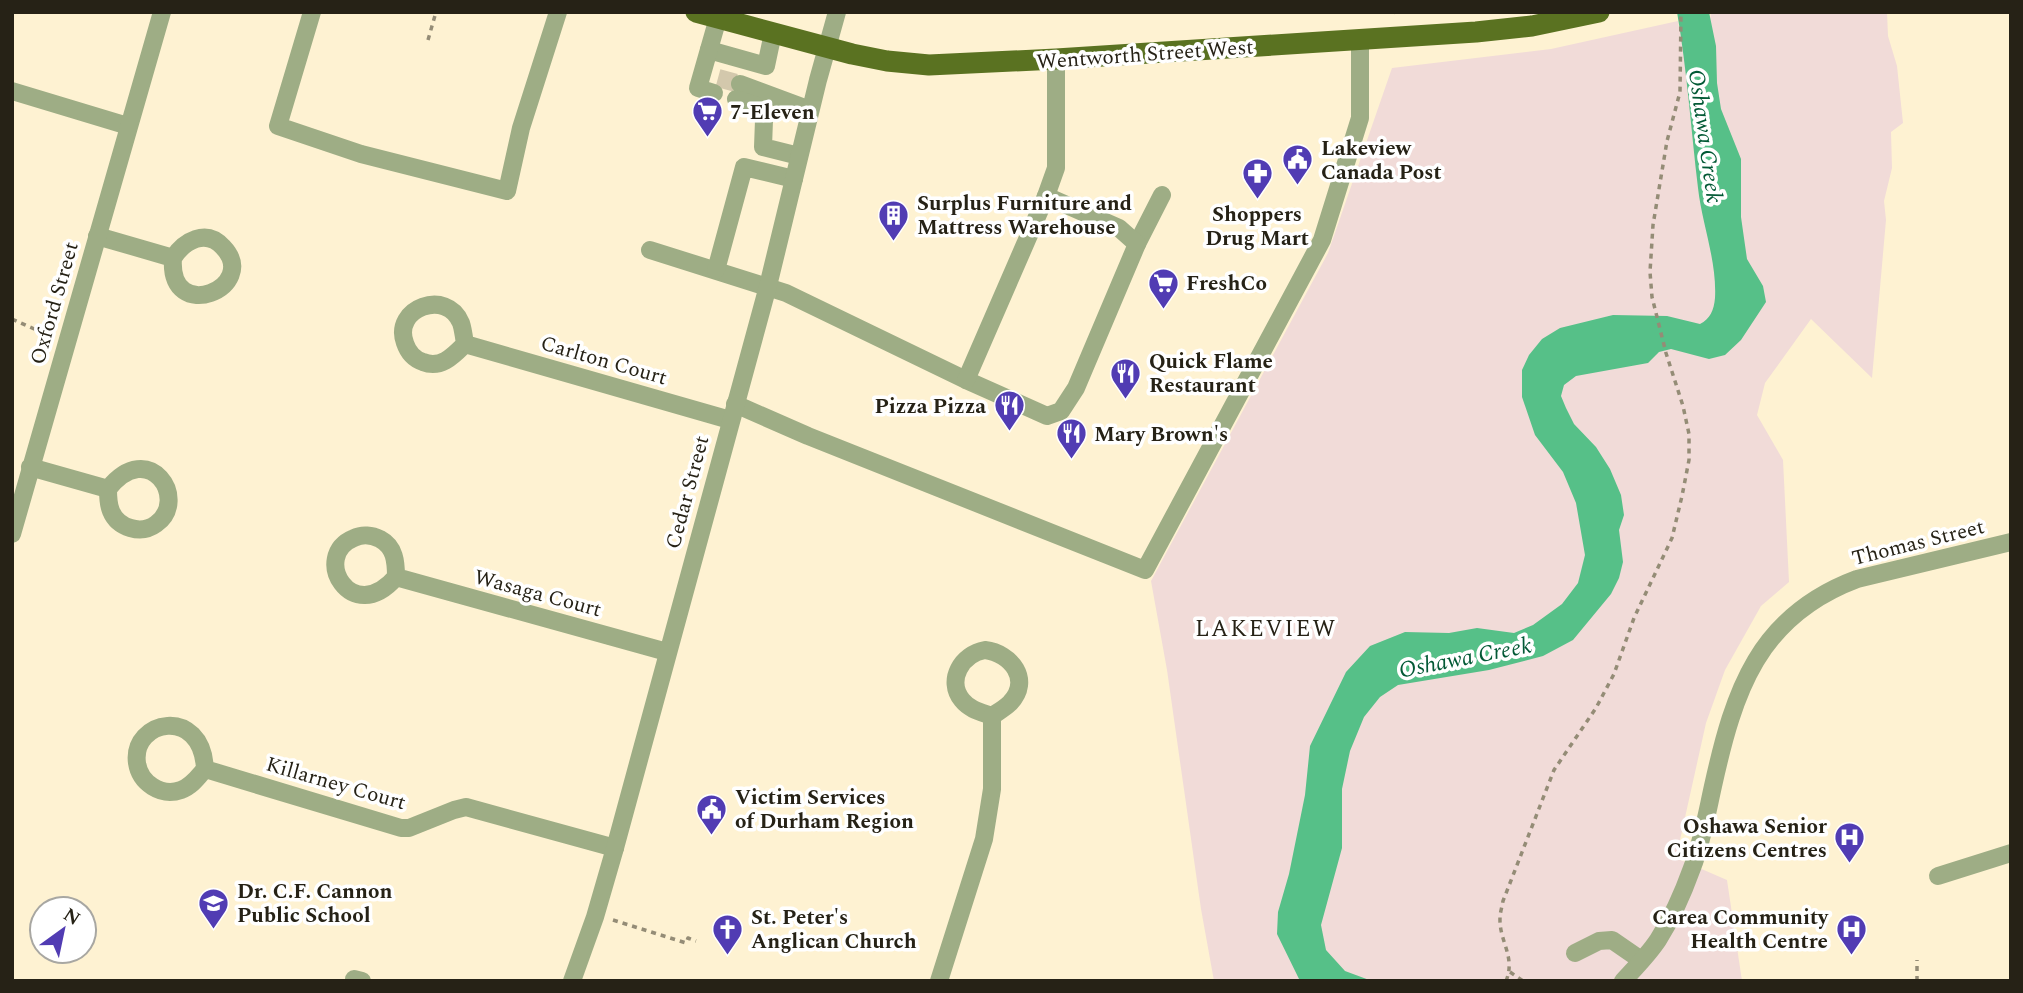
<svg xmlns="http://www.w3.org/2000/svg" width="2023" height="993" viewBox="0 0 2023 993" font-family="Spectral,serif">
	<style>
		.green { fill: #f1dbd8 }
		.water { fill: #56c088 }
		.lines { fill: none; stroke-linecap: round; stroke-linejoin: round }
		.minor-tunnel { stroke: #d3c8ac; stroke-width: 18; stroke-dasharray: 18 9; stroke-linecap: butt }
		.path { stroke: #948c76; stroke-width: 3.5; stroke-dasharray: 5 5; stroke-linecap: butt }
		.minor { stroke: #9ead85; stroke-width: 18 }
		.major { stroke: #5a7221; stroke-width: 21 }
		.labels { text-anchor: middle; stroke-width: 7; stroke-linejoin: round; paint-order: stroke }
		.street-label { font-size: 21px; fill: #262216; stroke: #fff }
		.poi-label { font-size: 21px; font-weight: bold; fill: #262216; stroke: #fff; text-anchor: start }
		.water-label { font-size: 23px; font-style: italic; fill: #025935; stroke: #fff }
		.neighbourhood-label { font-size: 23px; letter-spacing: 2px; fill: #262216; stroke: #fff }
	</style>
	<rect width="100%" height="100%" fill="#fef2d2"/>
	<polygon class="green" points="1711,12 1887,12 1888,36 1897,66 1903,123 1891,132 1892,168 1884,201 1886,220 1872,378 1811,319 1765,383 1757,415 1783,460 1789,582 1761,606 1725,670 1706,723 1676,858 1727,880 1742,981 1214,981 1201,909 1167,670 1151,581 1328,253 1392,68 1551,49 1678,21 1679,28 1710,20"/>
	<path class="water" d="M1677,12H1709L1716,46L1717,83L1721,109L1741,159V217L1747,259L1763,286L1766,302L1741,340L1725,355L1709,359L1671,349L1659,352L1648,363L1576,376L1564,385L1561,396L1566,408L1574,424L1596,447L1610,469L1621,495L1624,515L1619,530L1623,562L1619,578L1611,594L1573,640L1543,656L1489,670L1398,685L1380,697L1364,717L1350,751L1342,789V848L1321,925L1326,950L1345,971L1372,981H1300L1277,934L1278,912L1289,874L1305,795L1310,746L1346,672L1370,646L1405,632L1449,633L1477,628L1514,633L1533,625L1562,604L1578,583L1585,555L1576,503L1563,472L1535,435L1522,397V370L1529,355L1542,339L1560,328L1613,315L1667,316L1700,324C1710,319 1714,310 1715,298C1717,261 1702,224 1698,188C1691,129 1687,70 1677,12Z"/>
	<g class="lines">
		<polyline class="minor-tunnel" points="718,78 740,84"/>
		<g class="path">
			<polyline points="1393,13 1394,12"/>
			<polyline points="428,40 436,12"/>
			<polyline points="12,319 52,337"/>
			<polyline points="613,920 686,943 688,938 696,941"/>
			<polyline points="1510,972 1523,981"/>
			<path d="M1506,981C1516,957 1499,941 1500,918C1500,913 1502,907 1503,901L1554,770L1596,708L1614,674L1634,618L1672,538L1682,496L1689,460V434L1683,406L1666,353L1652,297L1650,272L1653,225L1667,141L1680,92L1681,12"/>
			<polyline points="1917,981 1917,960"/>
		</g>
		<g class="minor">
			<polyline points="312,12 278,126 361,154 507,191 521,128 558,12"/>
			<polyline points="709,50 766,66 773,33"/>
			<polyline points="740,84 810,110"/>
			<polyline points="12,91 128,126"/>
			<polyline points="714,93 698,88 718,18"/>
			<polyline points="736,99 755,105 764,120 763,147 799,156"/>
			<path d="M97,236L173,258C168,326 261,287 223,247C206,228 184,241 173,258"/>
			<polyline points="1137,244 1162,195"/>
			<polyline points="650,250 786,293 966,380 1047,416 1061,411 1076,388 1137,244 1119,228 1046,196 1056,168 1056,59"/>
			<polyline points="716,270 744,167 794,179"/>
			<path d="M465,344C453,356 441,369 423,362C414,359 408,352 405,343C392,308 447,288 461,323C463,329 464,337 465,344L730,420"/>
			<polyline points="966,380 1046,196"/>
			<polyline points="735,404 808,436 1145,570 1322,240 1360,118 1360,40"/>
			<path d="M30,467L108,489C149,437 190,500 156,524C141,535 118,528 111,511C108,504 108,496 108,489"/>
			<polyline points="12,534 162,12"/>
			<path d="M396,577C396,562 395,547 380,539C372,535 362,534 354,538C310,556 352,628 396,577L667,652"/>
			<path d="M985,650C1011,653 1032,680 1010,703C1005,708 998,712 992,716C981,712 970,710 962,700C946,680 962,654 985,650Z"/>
			<path d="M205,769C198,777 192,786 181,790C161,797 140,783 137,763C131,720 202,705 205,769L401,828H409L454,810L466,807L615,848"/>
			<polyline points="1938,876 2011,853"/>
			<polyline points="1575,953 1599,941 1612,940 1641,960"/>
			<polyline points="354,981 354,979 362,981"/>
			<polyline points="572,981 595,917 615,848 768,286 818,80 837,12"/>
			<polyline points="939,981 984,839 992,789 992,716"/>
			<path d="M1623,981C1635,968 1648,955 1658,940C1672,918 1683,893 1692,868C1702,842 1707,813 1713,786C1734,691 1758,616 1857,579L2011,542"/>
		</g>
		<polyline class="major" points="696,12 852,54 887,61 929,65 1056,59 1476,32 1532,26 1599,12"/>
	</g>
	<defs>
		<symbol id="supermarket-pin" viewBox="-11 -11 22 30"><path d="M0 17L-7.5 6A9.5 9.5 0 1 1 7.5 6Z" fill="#513cb3" stroke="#fff"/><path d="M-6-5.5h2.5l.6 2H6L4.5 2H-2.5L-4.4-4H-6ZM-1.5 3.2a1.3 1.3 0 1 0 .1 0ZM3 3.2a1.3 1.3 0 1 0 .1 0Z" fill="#fff"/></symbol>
		<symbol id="civic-pin" viewBox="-11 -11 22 30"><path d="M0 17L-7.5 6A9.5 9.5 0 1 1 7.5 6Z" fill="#513cb3" stroke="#fff"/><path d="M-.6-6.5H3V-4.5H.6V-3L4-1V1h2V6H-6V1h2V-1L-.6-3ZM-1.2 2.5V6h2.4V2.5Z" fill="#fff"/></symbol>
		<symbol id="pharmacy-pin" viewBox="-11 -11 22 30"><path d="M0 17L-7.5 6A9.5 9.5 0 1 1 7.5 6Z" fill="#513cb3" stroke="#fff"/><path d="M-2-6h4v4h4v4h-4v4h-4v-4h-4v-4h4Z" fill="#fff"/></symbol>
		<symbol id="building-pin" viewBox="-11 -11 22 30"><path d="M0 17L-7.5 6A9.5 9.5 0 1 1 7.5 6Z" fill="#513cb3" stroke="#fff"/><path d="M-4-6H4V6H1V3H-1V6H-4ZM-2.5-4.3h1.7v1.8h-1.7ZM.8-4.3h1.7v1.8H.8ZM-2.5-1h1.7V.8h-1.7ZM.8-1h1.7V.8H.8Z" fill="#fff"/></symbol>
		<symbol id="restaurant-pin" viewBox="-11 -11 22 30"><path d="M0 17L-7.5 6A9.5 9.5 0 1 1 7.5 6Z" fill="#513cb3" stroke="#fff"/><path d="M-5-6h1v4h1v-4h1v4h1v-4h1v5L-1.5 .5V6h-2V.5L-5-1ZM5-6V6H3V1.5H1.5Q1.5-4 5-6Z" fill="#fff"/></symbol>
		<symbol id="hospital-pin" viewBox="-11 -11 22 30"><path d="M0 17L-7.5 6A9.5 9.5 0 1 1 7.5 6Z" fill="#513cb3" stroke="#fff"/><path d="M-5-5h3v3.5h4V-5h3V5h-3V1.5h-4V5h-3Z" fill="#fff"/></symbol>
		<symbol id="school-pin" viewBox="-11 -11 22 30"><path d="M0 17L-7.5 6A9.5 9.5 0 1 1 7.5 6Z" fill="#513cb3" stroke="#fff"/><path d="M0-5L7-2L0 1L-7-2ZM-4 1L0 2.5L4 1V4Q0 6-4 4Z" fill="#fff"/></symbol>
		<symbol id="church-pin" viewBox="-11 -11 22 30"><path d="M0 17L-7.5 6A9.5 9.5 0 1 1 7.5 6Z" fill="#513cb3" stroke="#fff"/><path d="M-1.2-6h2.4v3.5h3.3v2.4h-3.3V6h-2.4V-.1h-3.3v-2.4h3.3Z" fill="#fff"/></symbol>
	</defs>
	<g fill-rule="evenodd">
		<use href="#supermarket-pin" x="690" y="94" width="35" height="47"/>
		<use href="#civic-pin" x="1280" y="142" width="35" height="47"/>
		<use href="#pharmacy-pin" x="1240" y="156" width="35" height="47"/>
		<use href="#building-pin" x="876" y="198" width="35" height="47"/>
		<use href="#supermarket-pin" x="1146" y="266" width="35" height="47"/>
		<use href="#restaurant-pin" x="1108" y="356" width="35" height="47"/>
		<use href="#restaurant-pin" x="992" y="388" width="35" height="47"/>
		<use href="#restaurant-pin" x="1054" y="416" width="35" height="47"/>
		<use href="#civic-pin" x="694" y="792" width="35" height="47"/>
		<use href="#hospital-pin" x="1832" y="820" width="35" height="47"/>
		<use href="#school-pin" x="196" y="886" width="35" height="47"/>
		<use href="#church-pin" x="710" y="912" width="35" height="47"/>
		<use href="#hospital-pin" x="1834" y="912" width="35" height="47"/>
	</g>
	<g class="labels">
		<g class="street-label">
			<text transform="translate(1145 54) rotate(-4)" y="7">Wentworth Street West</text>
			<text transform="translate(54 303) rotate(-74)" y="7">Oxford Street</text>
			<text transform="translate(604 360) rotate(16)" y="7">Carlton Court</text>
			<text transform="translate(687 492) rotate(-75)" y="7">Cedar Street</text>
			<text transform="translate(1918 542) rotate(-14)" y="7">Thomas Street</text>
			<text transform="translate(538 593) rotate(15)" y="7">Wasaga Court</text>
			<text transform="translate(336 783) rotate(16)" y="7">Killarney Court</text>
		</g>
		<g class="poi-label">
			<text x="730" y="119">7-Eleven</text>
			<text x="1321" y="155">Lakeview<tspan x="1321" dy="24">Canada Post</tspan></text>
			<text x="917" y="210">Surplus Furniture and<tspan x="917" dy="24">Mattress Warehouse</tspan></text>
			<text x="1257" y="221" text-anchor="middle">Shoppers<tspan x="1257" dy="24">Drug Mart</tspan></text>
			<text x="1186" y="290">FreshCo</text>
			<text x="1149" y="368">Quick Flame<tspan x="1149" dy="24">Restaurant</tspan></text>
			<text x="986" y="413" text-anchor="end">Pizza Pizza</text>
			<text x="1094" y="441">Mary Brown's</text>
			<text x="735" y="804">Victim Services<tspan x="735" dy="24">of Durham Region</tspan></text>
			<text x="1827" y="833" text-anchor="end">Oshawa Senior<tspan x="1827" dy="24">Citizens Centres</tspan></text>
			<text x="237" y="898">Dr. C.F. Cannon<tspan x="237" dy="24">Public School</tspan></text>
			<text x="751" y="924">St. Peter's<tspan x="751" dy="24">Anglican Church</tspan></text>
			<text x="1828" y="924" text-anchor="end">Carea Community<tspan x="1828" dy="24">Health Centre</tspan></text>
		</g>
		<g class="water-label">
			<text transform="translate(1706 136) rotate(82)" y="8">Oshawa Creek</text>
			<text transform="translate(1465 657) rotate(-11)" y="8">Oshawa Creek</text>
		</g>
		<g class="neighbourhood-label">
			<text x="1266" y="636">LAKEVIEW</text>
		</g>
	</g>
	<rect width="2023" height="993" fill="none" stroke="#262216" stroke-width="28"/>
	<g transform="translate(63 930) rotate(33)"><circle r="33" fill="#ffffff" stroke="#a8a7a2" stroke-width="2"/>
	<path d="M0-5L12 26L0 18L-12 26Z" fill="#513cb3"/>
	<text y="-10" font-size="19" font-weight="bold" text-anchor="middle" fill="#262216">N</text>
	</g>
</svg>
